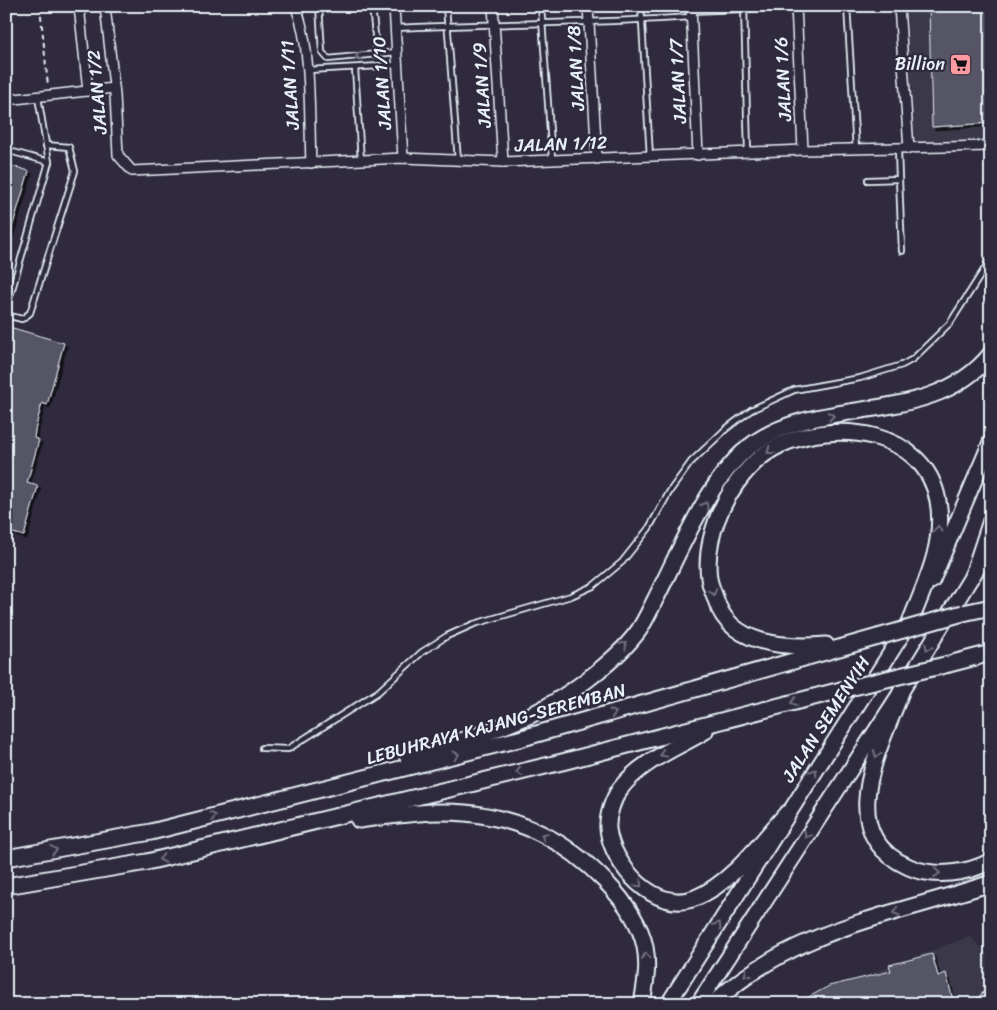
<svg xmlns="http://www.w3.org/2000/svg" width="997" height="1010" viewBox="0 0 997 1010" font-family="Sriracha,sans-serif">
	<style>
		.built { fill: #3b3749 }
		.building { fill: #575565; stroke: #e8f1f8; filter: url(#shadow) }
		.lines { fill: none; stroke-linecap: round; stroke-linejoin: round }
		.service-casing { stroke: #e8f1f8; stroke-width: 8 }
		.minor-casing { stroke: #e8f1f8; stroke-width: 12 }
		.primary-casing { stroke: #e8f1f8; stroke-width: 18 }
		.motorway-casing { stroke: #e8f1f8; stroke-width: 19 }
		.path { stroke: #e8f1f8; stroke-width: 2; stroke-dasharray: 5 4; stroke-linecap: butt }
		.service { stroke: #2f2a3d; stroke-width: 4.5 }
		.minor { stroke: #2f2a3d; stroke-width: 9 }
		.primary { stroke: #2f2a3d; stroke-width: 14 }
		.motorway { stroke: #2f2a3d; stroke-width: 15 }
		.motorway-bridge-casing { stroke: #e8f1f8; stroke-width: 19; stroke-linecap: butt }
		.motorway-bridge { stroke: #2f2a3d; stroke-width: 15 }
		.oneway { stroke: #70707e }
		.labels { text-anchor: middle; stroke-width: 4.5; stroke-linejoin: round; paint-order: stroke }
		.poi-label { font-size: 18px; fill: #e8f1f8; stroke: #2f2a3d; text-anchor: end }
		.street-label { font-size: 18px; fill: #e8f1f8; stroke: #2f2a3d }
	</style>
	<defs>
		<filter id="shadow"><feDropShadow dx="3" dy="3" stdDeviation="0" flood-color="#0009"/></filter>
	</defs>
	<rect width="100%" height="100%" fill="#2f2a3d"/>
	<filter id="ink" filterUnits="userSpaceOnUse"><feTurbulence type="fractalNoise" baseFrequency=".02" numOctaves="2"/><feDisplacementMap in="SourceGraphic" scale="10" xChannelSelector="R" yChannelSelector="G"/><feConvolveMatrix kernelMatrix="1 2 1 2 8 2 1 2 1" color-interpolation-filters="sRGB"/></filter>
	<g filter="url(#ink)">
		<g class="built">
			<polygon points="906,6 991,6 991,139 915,143"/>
			<polygon points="970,936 991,958 991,1004 791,1004"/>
		</g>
		<g class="building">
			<polygon points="929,6 991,6 991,123 932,127"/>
			<polygon points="6,164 29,171 8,241 6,240"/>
			<polygon points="6,326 64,343 47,405 42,403 35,430 34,438 39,440 27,483 38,486 24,536 6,531"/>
			<polygon points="932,954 938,976 946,973 954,1004 796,1004 829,986 891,971 889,965"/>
		</g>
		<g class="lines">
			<defs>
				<g id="service">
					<polyline points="182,6 182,7"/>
					<polyline points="319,6 322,52 328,59 377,54 372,6"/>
					<polyline points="446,6 458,161"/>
					<polyline points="541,6 552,159"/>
					<polyline points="641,6 650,157"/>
					<polyline points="744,6 748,152"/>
					<polyline points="847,6 856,150"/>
					<polyline points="692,11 808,6"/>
					<path d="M395,28C494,23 592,24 691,17"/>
					<polyline points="377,54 397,52"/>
					<polyline points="355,68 361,161"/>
					<polyline points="308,70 398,65"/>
					<polyline points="6,150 49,162"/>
					<polyline points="899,179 902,251"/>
					<polyline points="868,180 899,179 898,149"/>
					<polyline points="6,310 49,162 38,97"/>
					<polyline points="6,315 22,319 30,313 75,171 69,147 46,145"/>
					<polyline points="262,748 288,749 378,692 422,652 447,636 474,624 571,596 593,586 622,562 649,528 670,491 691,462 727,428 751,410 794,390 860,378 902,365 913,359 950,323 991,259"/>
				</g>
				<g id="minor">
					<polyline points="79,6 88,91"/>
					<polyline points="105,6 115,95 118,155 132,171 403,158 503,162 803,150 991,146"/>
					<path d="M295,6C312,41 309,122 311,163"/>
					<polyline points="394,6 403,158"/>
					<polyline points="493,6 503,162"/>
					<polyline points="588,6 597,159"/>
					<polyline points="691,6 698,155"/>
					<polyline points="796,6 803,150"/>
					<polyline points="899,6 909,149"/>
					<polyline points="6,100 114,88"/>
					<polyline points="980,1004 991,992"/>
				</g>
				<g id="primary">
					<polyline points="932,581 991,441"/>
					<polyline points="668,1004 910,622"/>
					<polyline points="698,1004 901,692 972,576 991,519"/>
				</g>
				<g id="motorway">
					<polyline points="972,576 991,545"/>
					<polyline points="963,613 991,607"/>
					<path d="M826,645C786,648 730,646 716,600C714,593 710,586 709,578C702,531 736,465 780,445C835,420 925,429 938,501C946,544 924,586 909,625"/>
					<polyline points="949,664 991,653"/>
					<path d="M901,692C881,747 831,833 909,867C934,878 967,874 991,861"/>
					<path d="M705,731C675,749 641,761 620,789C613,799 607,816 608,829C612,865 655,914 695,898C732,883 761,842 787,813"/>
					<path d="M408,758C447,745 488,734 526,717C561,702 617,661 639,630C645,621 650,610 655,600C679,553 708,480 749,447C818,392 930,430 991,354"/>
					<path d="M359,820C395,815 430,810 465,813C490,815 520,823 542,834C582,854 636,902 645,947C649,967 645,985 642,1004"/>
					<polyline points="6,858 151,832 519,739 878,637"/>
					<polyline points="6,886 147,862 566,761 841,690"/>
					<path d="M713,1004C790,929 893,916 991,883"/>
				</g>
			</defs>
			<use href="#service" class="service-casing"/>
			<use href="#minor" class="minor-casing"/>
			<use href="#primary" class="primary-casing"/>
			<use href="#motorway" class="motorway-casing"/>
			<polyline class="path" points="40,6 48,86"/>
			<use href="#service" class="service"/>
			<use href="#minor" class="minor"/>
			<use href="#primary" class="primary"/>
			<use href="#motorway" class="motorway"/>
			<defs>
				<g id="motorway-bridge">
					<polyline points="878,637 963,613"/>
					<polyline points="841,690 949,664"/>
				</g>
			</defs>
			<use href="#motorway-bridge" class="motorway-bridge-casing"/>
			<use href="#motorway-bridge" class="motorway-bridge"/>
		</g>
		<defs><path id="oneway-chevron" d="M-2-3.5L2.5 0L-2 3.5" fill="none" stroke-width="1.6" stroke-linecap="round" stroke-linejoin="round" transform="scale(1.25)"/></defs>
		<g class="oneway">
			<use href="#oneway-chevron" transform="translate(359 56) rotate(175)"/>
			<use href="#oneway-chevron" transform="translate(831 416) rotate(-10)"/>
			<use href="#oneway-chevron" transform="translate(770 451) rotate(143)"/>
			<use href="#oneway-chevron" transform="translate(705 505) rotate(-62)"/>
			<use href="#oneway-chevron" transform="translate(938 529) rotate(-87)"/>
			<use href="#oneway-chevron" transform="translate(713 592) rotate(73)"/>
			<use href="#oneway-chevron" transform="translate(624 645) rotate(-46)"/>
			<use href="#oneway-chevron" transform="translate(928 647) rotate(121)"/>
			<use href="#oneway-chevron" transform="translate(794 702) rotate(165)"/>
			<use href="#oneway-chevron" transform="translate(613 713) rotate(-16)"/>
			<use href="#oneway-chevron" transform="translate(663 754) rotate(151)"/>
			<use href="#oneway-chevron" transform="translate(877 754) rotate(112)"/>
			<use href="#oneway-chevron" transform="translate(456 755) rotate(-14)"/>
			<use href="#oneway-chevron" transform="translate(519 772) rotate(167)"/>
			<use href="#oneway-chevron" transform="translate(814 772) rotate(-57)"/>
			<use href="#oneway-chevron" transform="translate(213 816) rotate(-14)"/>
			<use href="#oneway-chevron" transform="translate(807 835) rotate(121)"/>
			<use href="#oneway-chevron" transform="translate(544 836) rotate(-152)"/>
			<use href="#oneway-chevron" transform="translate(54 850) rotate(-10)"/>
			<use href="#oneway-chevron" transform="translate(162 859) rotate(167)"/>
			<use href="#oneway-chevron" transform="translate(937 873) rotate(5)"/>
			<use href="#oneway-chevron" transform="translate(639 884) rotate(43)"/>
			<use href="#oneway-chevron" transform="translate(896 912) rotate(164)"/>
			<use href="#oneway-chevron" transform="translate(718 925) rotate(-58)"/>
			<use href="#oneway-chevron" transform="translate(646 956) rotate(-94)"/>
			<use href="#oneway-chevron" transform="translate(747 974) rotate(144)"/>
		</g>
	</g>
	<defs>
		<symbol id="supermarket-square" viewBox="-11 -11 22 22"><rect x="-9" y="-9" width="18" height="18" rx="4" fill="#ff9aa2" stroke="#2f2a3d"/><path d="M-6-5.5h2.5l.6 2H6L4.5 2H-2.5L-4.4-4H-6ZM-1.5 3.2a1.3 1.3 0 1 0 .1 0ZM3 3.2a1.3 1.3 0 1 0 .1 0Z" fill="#111"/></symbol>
	</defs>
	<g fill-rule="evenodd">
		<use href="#supermarket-square" x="948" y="52" width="25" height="25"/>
	</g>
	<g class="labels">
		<g class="poi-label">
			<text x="945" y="70">Billion</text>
		</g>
		<g class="street-label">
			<text transform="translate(576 68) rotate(-93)" y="6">JALAN 1/8</text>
			<text transform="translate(783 79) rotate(-93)" y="6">JALAN 1/6</text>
			<text transform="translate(678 81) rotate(-93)" y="6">JALAN 1/7</text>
			<text transform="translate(382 83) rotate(-94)" y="6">JALAN 1/10</text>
			<text transform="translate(290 85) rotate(-94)" y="6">JALAN 1/11</text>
			<text transform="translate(482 85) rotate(-94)" y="6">JALAN 1/9</text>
			<text transform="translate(97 92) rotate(-95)" y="6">JALAN 1/2</text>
			<text transform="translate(561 144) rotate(-2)" y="6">JALAN 1/12</text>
			<text transform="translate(826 719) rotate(-57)" y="6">JALAN SEMENYIH</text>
			<text transform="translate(496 724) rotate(-15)" y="6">LEBUHRAYA KAJANG-SEREMBAN</text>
		</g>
	</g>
	<rect width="997" height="1010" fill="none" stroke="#2f2a3d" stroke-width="25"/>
	<rect x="12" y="12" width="972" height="985" fill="none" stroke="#e8f1f8" stroke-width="2" filter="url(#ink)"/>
</svg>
